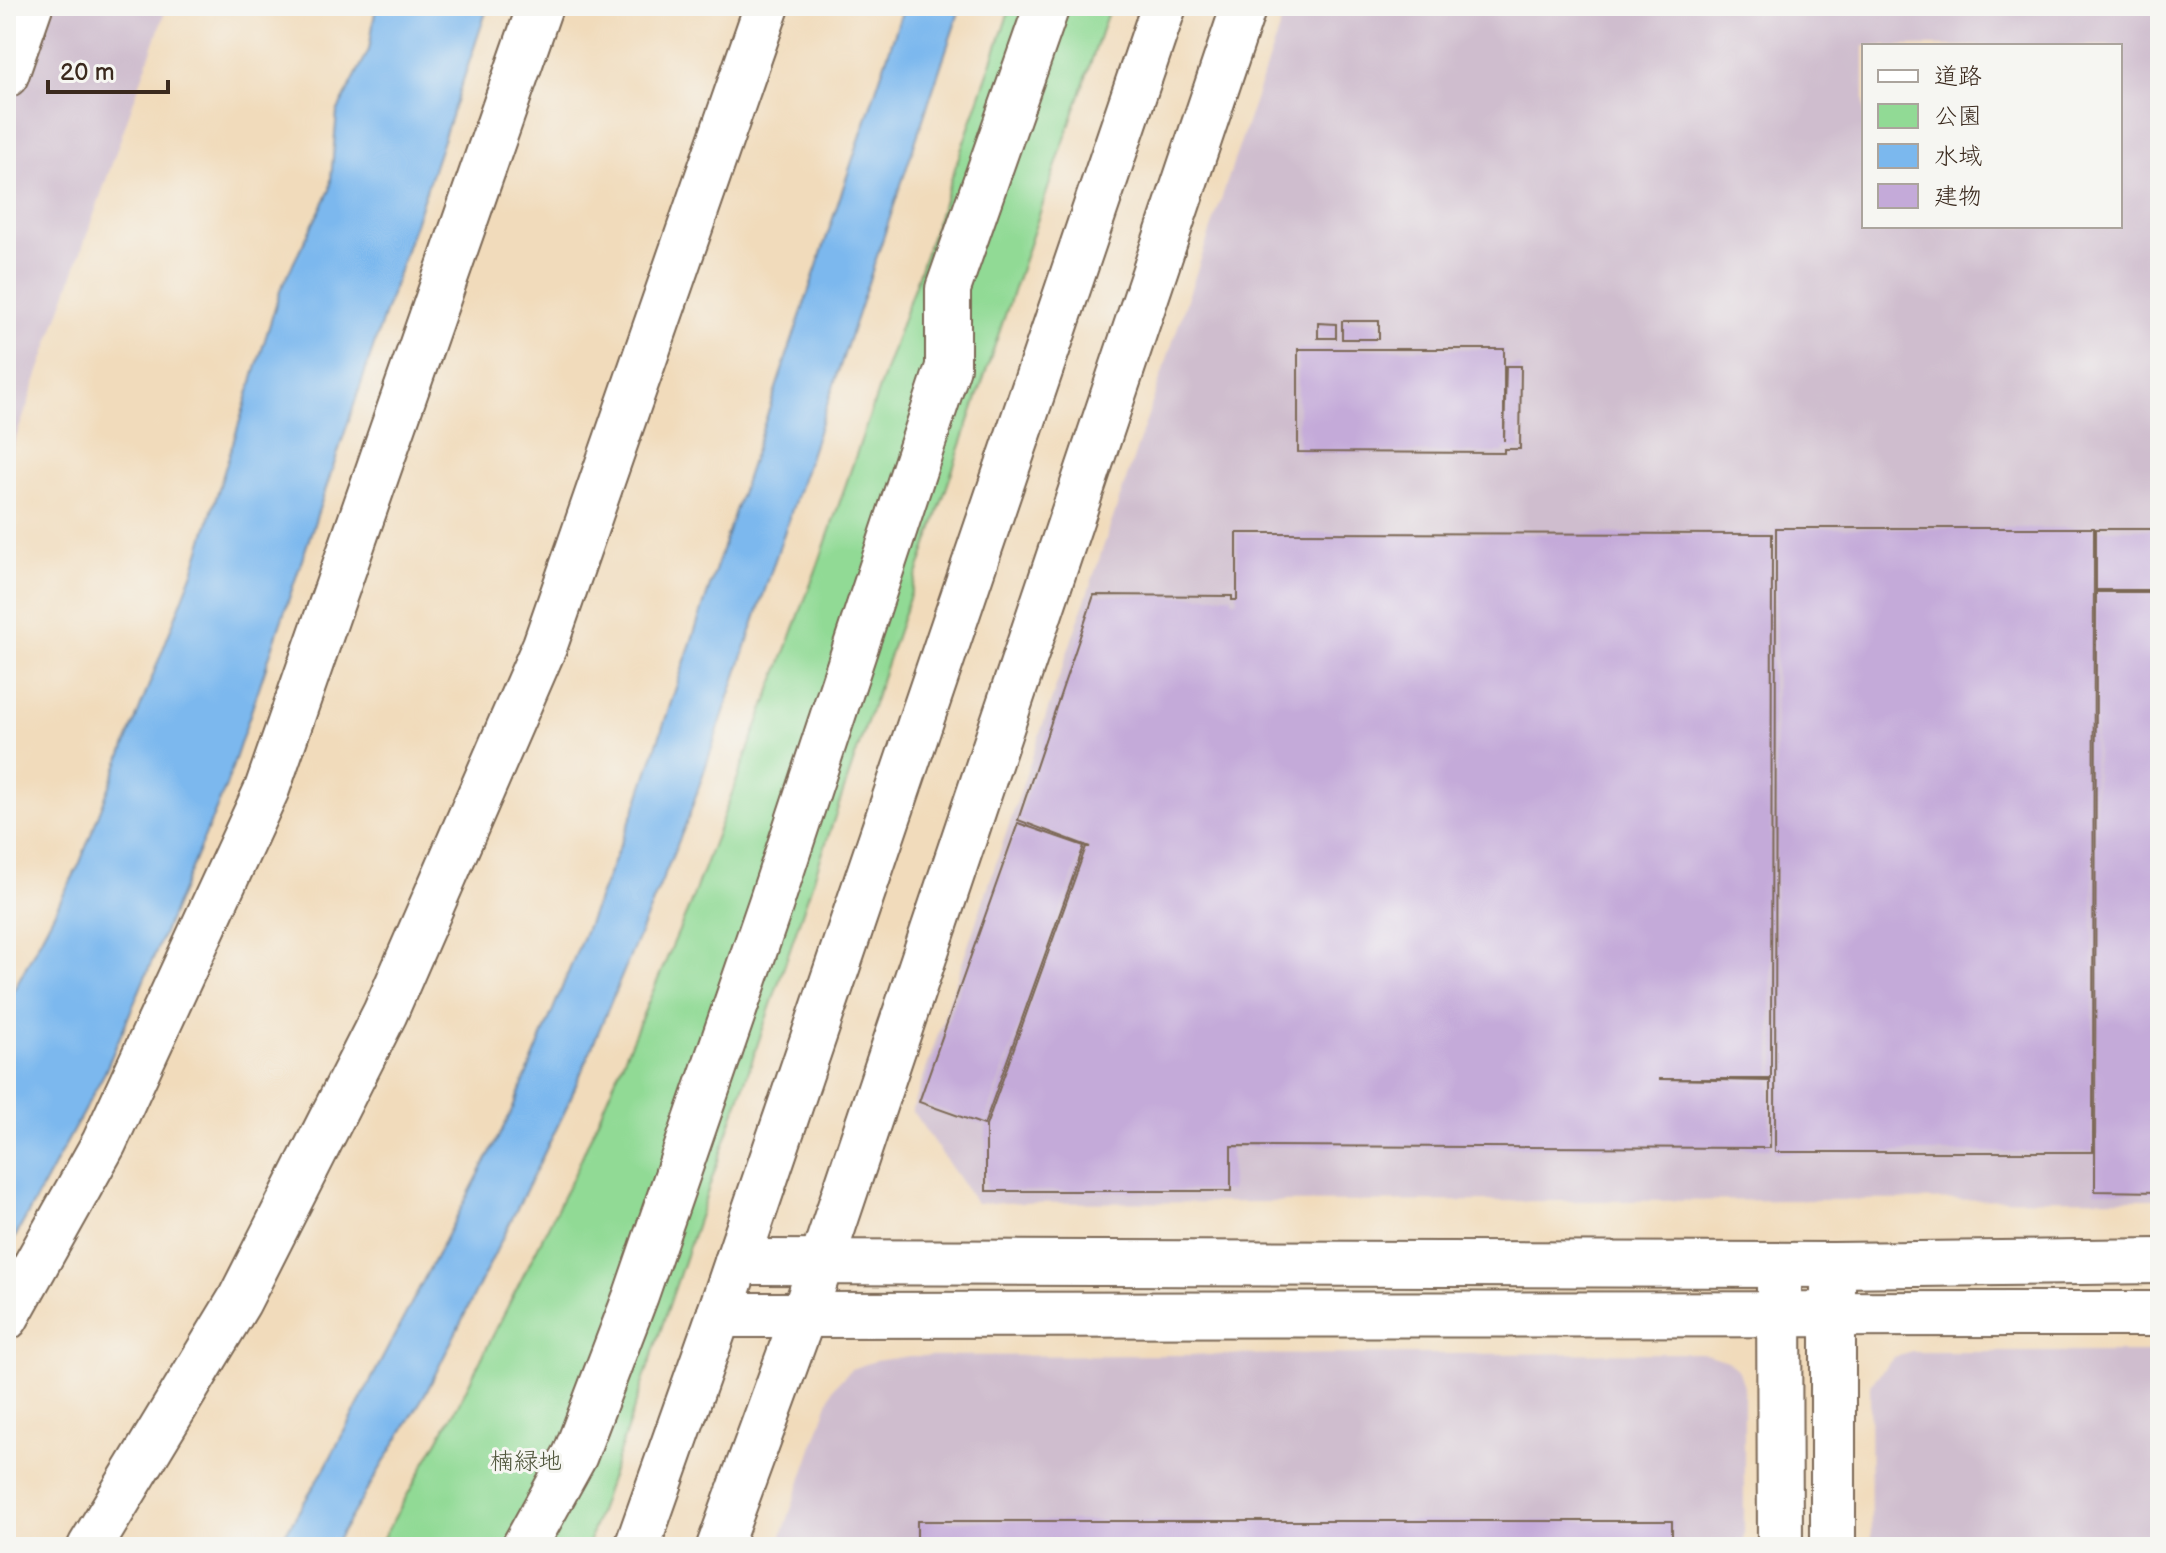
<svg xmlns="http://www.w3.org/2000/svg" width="2166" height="1553" viewBox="0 0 2166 1553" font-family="'Balsamiq Sans','Klee One',sans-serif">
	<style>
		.industrial { fill: #cfbdce; fill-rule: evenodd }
		.green { fill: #91da95; stroke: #66825a; stroke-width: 2 }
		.water { fill: #7bb8ee; stroke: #5b7186; stroke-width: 2 }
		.building { fill: #c4aad9 }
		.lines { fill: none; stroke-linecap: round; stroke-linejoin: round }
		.minor-casing { stroke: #7b6855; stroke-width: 48 }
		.minor { stroke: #fff; stroke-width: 44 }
		.labels { text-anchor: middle; stroke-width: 6; stroke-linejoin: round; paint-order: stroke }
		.park-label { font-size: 24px; fill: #50563c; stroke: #f6f6f2 }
	</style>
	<rect width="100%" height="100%" fill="#f6f6f2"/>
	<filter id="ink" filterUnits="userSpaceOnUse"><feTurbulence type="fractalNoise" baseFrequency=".0125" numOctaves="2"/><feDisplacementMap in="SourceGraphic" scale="16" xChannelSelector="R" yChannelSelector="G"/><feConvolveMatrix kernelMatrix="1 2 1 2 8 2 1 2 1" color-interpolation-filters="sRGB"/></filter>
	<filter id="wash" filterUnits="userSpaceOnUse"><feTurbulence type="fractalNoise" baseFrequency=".006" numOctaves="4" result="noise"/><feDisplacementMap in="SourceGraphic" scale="32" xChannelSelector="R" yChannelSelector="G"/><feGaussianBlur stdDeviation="1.8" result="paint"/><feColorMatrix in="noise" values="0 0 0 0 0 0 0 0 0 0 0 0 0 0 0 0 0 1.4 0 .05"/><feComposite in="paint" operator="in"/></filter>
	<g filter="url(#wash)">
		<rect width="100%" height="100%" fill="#f1dbbb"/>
		<g class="industrial">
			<polygon points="6,6 167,6 6,466"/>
			<path d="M1292,6H2160V1199L976,1203L912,1111L1285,11ZM1864,46H2120V226H1864Z"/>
			<polygon points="1912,1352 2160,1352 2160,1547 1871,1547 1870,1385 1894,1357"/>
			<polygon points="1702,1353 1727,1361 1739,1371 1744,1386 1744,1547 778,1547 833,1388 851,1369 875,1361 910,1356"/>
		</g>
		<polygon class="green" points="1011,6 1110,6 587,1547 378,1547 459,1403 575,1173 689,907 818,565"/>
		<g class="water">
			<polygon points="376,6 488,6 226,786 105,1072 6,1254 6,1005 79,865 193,572 281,288 330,190 337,112 369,50"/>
			<polygon points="904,6 961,6 688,819 565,1111 428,1389 333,1547 277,1547 325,1468 511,1113 638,801"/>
		</g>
		<g id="blocks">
			<g class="building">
				<rect x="1342" y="321" width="37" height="18"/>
				<polygon points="1318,323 1336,324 1336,338 1318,338"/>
				<polygon points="1298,349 1504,349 1504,441 1506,366 1521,366 1520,449 1504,449 1504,453 1298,452"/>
				<polygon points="1776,528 2094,528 2093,1152 1775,1152"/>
				<rect x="2096" y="529" width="64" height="61"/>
				<polygon points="1237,533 1772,534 1771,1079 1659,1079 1770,1081 1770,1148 1231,1146 1231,1191 986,1191 986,1126 1086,847 1090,847 1018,820 1094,595 1232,596 1232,600 1237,600"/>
				<polygon points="2096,592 2160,592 2160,1192 2095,1191"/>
				<polygon points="1018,823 1084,846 984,1125 919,1102"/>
				<rect x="917" y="1521" width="755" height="26"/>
			</g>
		</g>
	</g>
	<g filter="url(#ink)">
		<use href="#blocks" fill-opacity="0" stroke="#7b6855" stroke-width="2"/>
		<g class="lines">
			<defs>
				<g id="minor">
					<polyline points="6,75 30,6"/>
					<polyline points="737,1262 1833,1265 2160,1261"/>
					<polyline points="1779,1285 1780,1547"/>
					<polyline points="1833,1287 1833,1547"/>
					<polyline points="719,1315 2160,1314"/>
					<polyline points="6,1318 104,1143 267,789 540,6"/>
					<polyline points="90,1547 239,1301 385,1013 545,645 767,6"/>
					<polyline points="524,1547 575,1455 636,1295 771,903 948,367 948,289 1047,6"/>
					<polyline points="637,1547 719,1315 1164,6"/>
					<polyline points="719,1547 803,1317 1244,6"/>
				</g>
			</defs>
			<use href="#minor" class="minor-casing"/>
			<use href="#minor" class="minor"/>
		</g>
	</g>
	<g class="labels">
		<g class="park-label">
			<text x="526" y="1469">楠緑地</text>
		</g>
	</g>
	<rect width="2166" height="1553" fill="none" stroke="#f6f6f2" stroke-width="32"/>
	<rect x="1862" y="44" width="260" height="184" fill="#f6f6f2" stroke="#aba49d" stroke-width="2"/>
	<rect x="1878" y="70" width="40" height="12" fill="#ffffff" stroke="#aba49d" stroke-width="2"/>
	<text x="1934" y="84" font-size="24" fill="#3b2a1e">道路</text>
	<rect x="1878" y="104" width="40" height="24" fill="#91da95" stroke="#aba49d" stroke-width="2"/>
	<text x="1934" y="124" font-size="24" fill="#3b2a1e">公園</text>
	<rect x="1878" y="144" width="40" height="24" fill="#7bb8ee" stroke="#aba49d" stroke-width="2"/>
	<text x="1934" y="164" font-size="24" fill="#3b2a1e">水域</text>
	<rect x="1878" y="184" width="40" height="24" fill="#c4aad9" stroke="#aba49d" stroke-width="2"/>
	<text x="1934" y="204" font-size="24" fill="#3b2a1e">建物</text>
	<path d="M48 80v12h120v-12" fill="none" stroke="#3b2a1e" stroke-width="4"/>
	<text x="60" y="80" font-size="24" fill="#3b2a1e" stroke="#f6f6f2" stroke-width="6" paint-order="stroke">20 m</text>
</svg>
